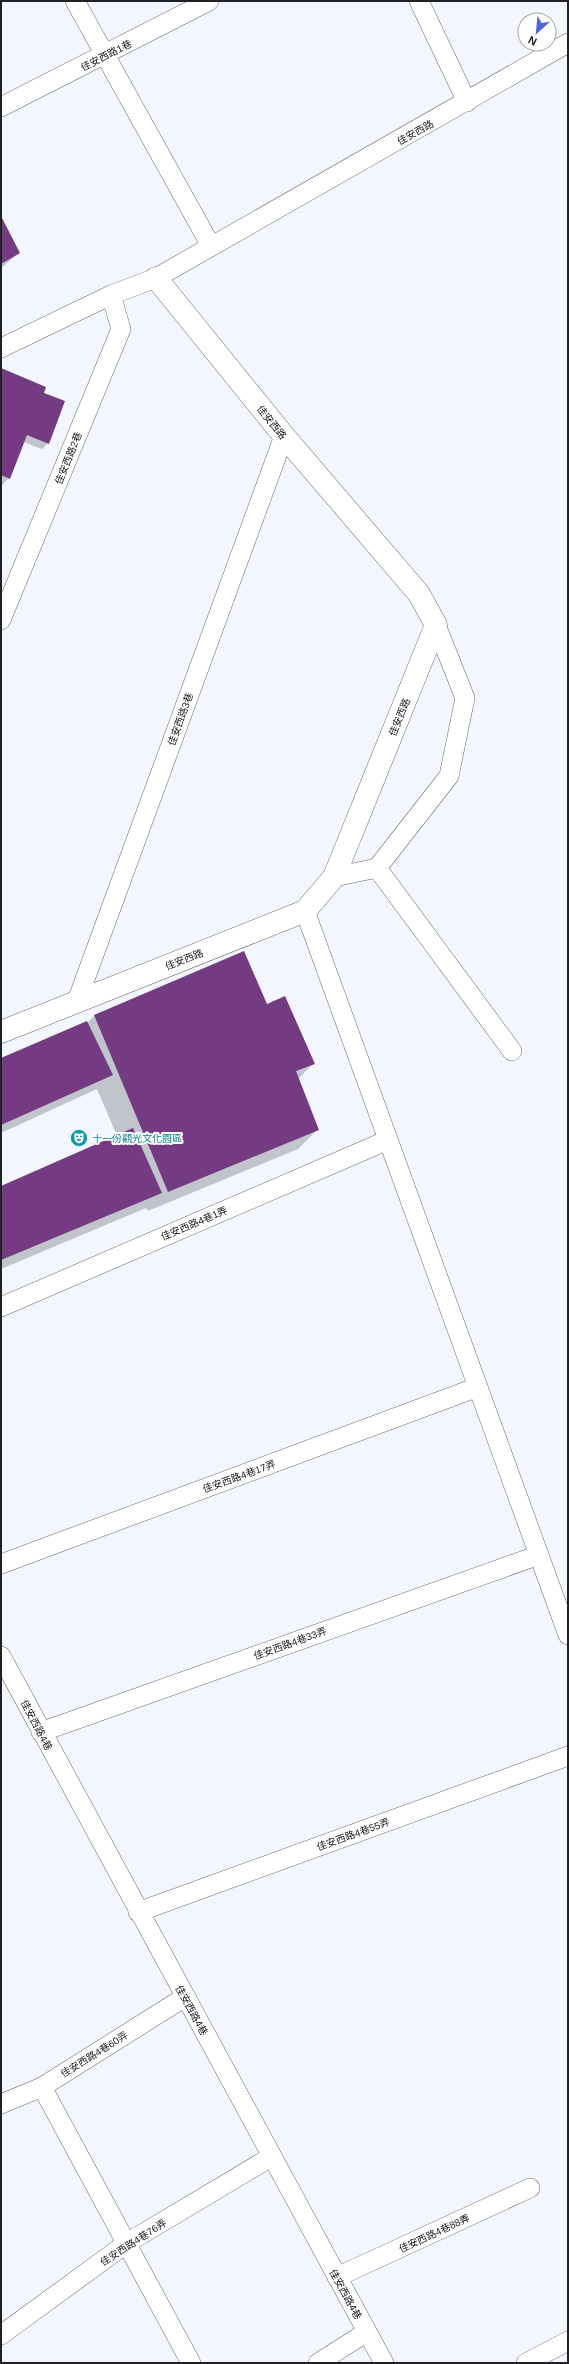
<svg xmlns="http://www.w3.org/2000/svg" width="569" height="2364" viewBox="0 0 569 2364" font-family="Helvetica,'Noto Sans TC',sans-serif">
	<style>
		.shadow { fill: #0003 }
		.building { fill: #753b82 }
		.lines { fill: none; stroke-linecap: round; stroke-linejoin: round }
		.lane-casing { stroke: #686972; stroke-width: 20 }
		.street-casing { stroke: #686972; stroke-width: 23 }
		.lane { stroke: #fff; stroke-width: 19 }
		.street { stroke: #fff; stroke-width: 22 }
		.labels { text-anchor: middle; stroke-width: 4; stroke-linejoin: round; paint-order: stroke }
		.street-label { font-size: 10px; fill: #202124; stroke: #fff }
		.culture-label { font-size: 10px; fill: #0d838f; stroke: #fff; text-anchor: start }
	</style>
	<rect width="100%" height="100%" fill="#f3f5ff"/>
	<g class="shadow">
		<polygon points="1,219 19,253 1,268"/>
		<polygon points="1,369 48,443 42,449 23,442 9,478 1,486"/>
		<polygon points="267,1005 314,1063 298,1079 318,1129 298,1149 148,1211 146,1208 1,1269 1,1187 117,1136 97,1089 1,1133 1,1059 87,1023 95,1015"/>
	</g>
	<g class="building">
		<polygon points="1,216 20,253 1,264"/>
		<polygon points="1,368 46,387 44,393 65,401 49,444 27,435 10,479 1,475"/>
		<polygon points="244,951 267,1004 285,996 315,1064 296,1071 319,1130 168,1192 94,1015"/>
		<polygon points="87,1021 113,1075 1,1125 1,1058"/>
		<polygon points="133,1128 162,1193 1,1260 1,1186"/>
	</g>
	<g class="lines">
		<defs>
			<g id="lane">
				<polyline points="75,1 211,246"/>
				<polyline points="419,1 467,102"/>
				<polyline points="1,107 209,1"/>
				<polyline points="1,348 111,295 156,278 568,43"/>
				<polyline points="1,620 121,329 111,295"/>
				<polyline points="377,868 512,1051"/>
				<polyline points="334,877 377,868 449,776 465,698 436,625"/>
				<polyline points="305,911 568,1635"/>
				<polyline points="77,1001 284,436"/>
				<polyline points="1,1307 388,1140"/>
				<polyline points="1,1564 478,1387"/>
				<polyline points="1,1656 384,2363"/>
				<polyline points="41,1732 539,1555"/>
				<polyline points="138,1912 568,1756"/>
				<polyline points="42,2087 191,2363"/>
				<polyline points="1,2104 42,2087 185,1997"/>
				<polyline points="337,2277 530,2188"/>
				<polyline points="1,2335 127,2243 271,2157"/>
				<polyline points="318,2363 367,2332"/>
				<polyline points="526,2363 568,2341"/>
			</g>
			<polyline id="street" points="1,1032 305,911 334,877 436,625 419,594 284,436 156,278"/>
		</defs>
		<use href="#lane" class="lane-casing"/>
		<use href="#street" class="street-casing"/>
		<use href="#lane" class="lane"/>
		<use href="#street" class="street"/>
	</g>
	<defs>
		<symbol id="theatre-disc" viewBox="-11 -11 22 22"><circle r="9.5" fill="#0f9aa8" stroke="#fff"/><path d="M-5-5.5Q0-4 5-5.5V0Q5 5 0 6Q-5 5-5 0ZM-3.3-2.5H-1v1.5H-3.3ZM1-2.5H3.3v1.5H1ZM-2.8 1Q0 5.5 2.8 1Z" fill="#fff"/></symbol>
	</defs>
	<g fill-rule="evenodd">
		<use href="#theatre-disc" x="69" y="1128" width="20" height="20"/>
	</g>
	<g class="labels">
		<g class="street-label">
			<text transform="translate(106 55) rotate(-27)" y="4">佳安西路1巷</text>
			<text transform="translate(415 132) rotate(-29)" y="4">佳安西路</text>
			<text transform="translate(272 422) rotate(51)" y="4">佳安西路</text>
			<text transform="translate(68 458) rotate(-68)" y="4">佳安西路2巷</text>
			<text transform="translate(399 717) rotate(-68)" y="4">佳安西路</text>
			<text transform="translate(180 719) rotate(-70)" y="4">佳安西路3巷</text>
			<text transform="translate(184 959) rotate(-21)" y="4">佳安西路</text>
			<text transform="translate(194 1223) rotate(-23)" y="4">佳安西路4巷1弄</text>
			<text transform="translate(239 1476) rotate(-20)" y="4">佳安西路4巷17弄</text>
			<text transform="translate(290 1643) rotate(-20)" y="4">佳安西路4巷33弄</text>
			<text transform="translate(37 1725) rotate(62)" y="4">佳安西路4巷</text>
			<text transform="translate(353 1834) rotate(-20)" y="4">佳安西路4巷55弄</text>
			<text transform="translate(192 2010) rotate(61)" y="4">佳安西路4巷</text>
			<text transform="translate(94 2054) rotate(-32)" y="4">佳安西路4巷60弄</text>
			<text transform="translate(434 2233) rotate(-25)" y="4">佳安西路4巷88弄</text>
			<text transform="translate(133 2242) rotate(-33)" y="4">佳安西路4巷76弄</text>
			<text transform="translate(346 2294) rotate(61)" y="4">佳安西路4巷</text>
		</g>
		<g class="culture-label">
			<text x="92" y="1142">十一份觀光文化園區</text>
		</g>
	</g>
	<rect width="569" height="2364" fill="none" stroke="#202124" stroke-width="4"/>
	<g transform="translate(537 32) rotate(207)"><circle r="19" fill="#ffffff" stroke="#a6a6a7"/>
	<path d="M0-3L7 15L0 10L-7 15Z" fill="#4e65da"/>
	<text y="-6" font-size="11" font-weight="bold" text-anchor="middle" fill="#202124">N</text>
	</g>
</svg>
